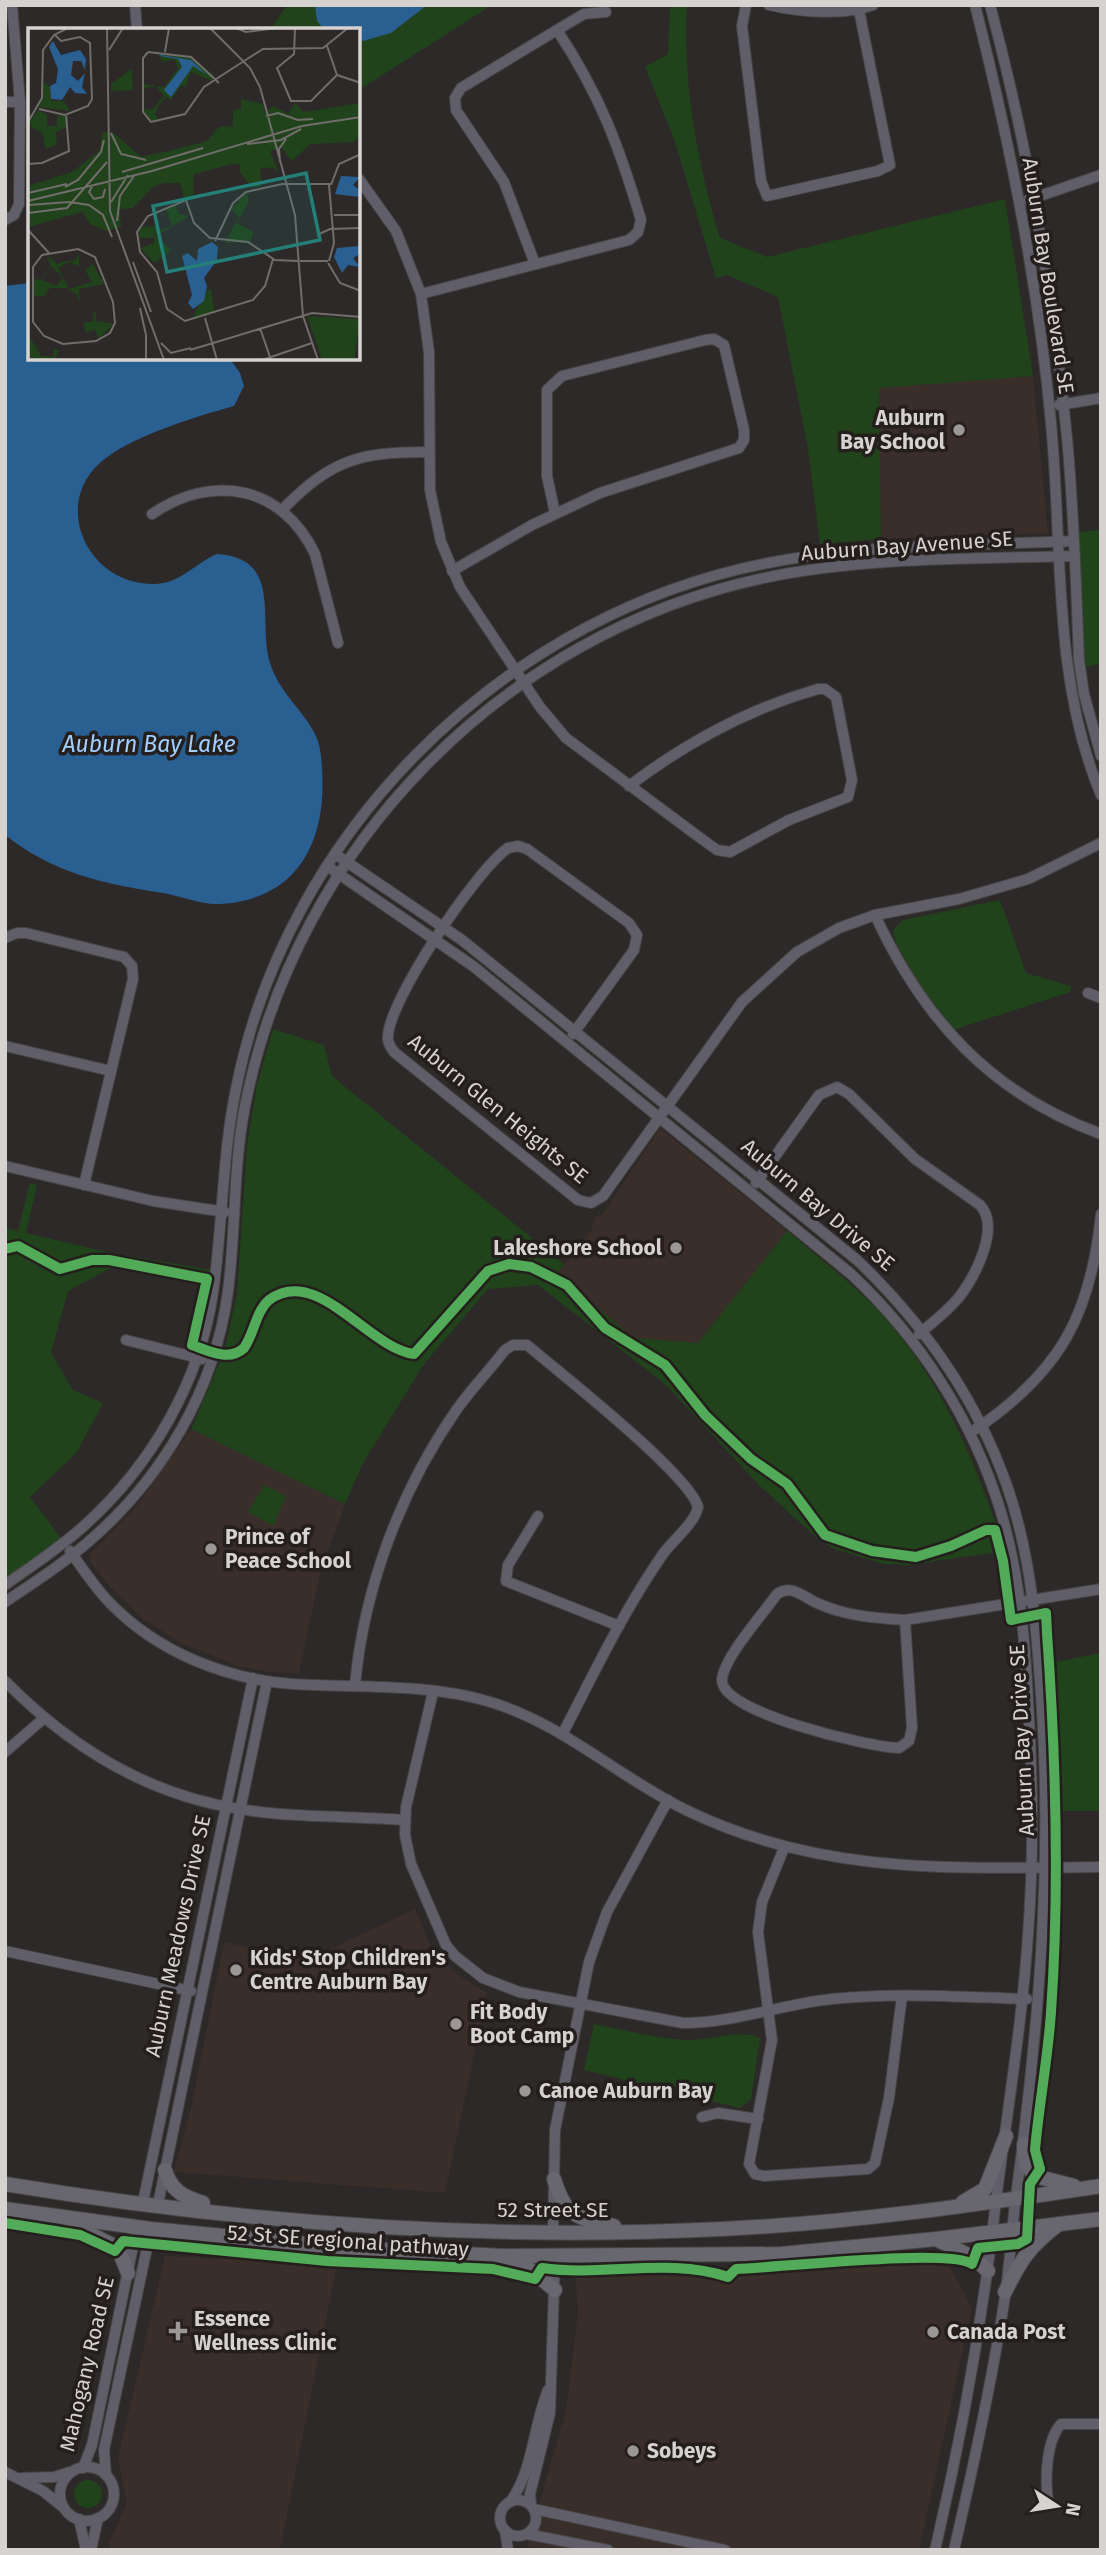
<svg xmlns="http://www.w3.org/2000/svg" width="1106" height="2555" viewBox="0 0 1106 2555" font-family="'Fira Sans',sans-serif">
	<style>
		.built { fill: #392e2a }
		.green { fill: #21431b }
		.water { fill: #2a5f92 }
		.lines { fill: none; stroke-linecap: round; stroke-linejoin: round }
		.minor-casing { stroke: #464444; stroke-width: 12 }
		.major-casing { stroke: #464444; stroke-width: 16 }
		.minor { stroke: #605e69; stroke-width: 10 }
		.major { stroke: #68666f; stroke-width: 14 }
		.cycleway-casing { stroke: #241e1c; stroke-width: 15 }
		.cycleway { stroke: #51ab58; stroke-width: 10 }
		.poi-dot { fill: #9a9795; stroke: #241e1c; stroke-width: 2.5 }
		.labels { text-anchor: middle; stroke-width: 7; stroke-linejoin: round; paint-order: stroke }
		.street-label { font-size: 21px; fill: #d5d2d0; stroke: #241e1c }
		.poi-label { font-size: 21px; font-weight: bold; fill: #d5d2d0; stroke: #241e1c; text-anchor: start }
		.water-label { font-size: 23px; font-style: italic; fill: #a0cefe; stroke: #241e1c }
		.inset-road { fill: none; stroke: #706d6b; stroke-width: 2 }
		.view { fill: #237f78; fill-opacity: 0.15; stroke: #237f78; stroke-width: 3.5 }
		.inset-edge { fill: none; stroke: #d5d2d0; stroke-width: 3.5 }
	</style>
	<rect width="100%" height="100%" fill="#2c2928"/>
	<g class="built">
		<polygon points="1033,376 1048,533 881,539 879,387"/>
		<polygon points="660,1128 787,1231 698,1343 634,1338 557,1274 592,1229 594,1217 601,1215 609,1205"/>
		<polygon points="191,1429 345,1504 320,1574 299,1673 268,1672 238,1666 181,1643 143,1619 115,1592 90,1562 90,1554 136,1507"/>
		<polygon points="415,1909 430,1945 443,1962 461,1977 487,1993 445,2193 174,2172 192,2103 224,1942 307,1960"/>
		<polygon points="165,2256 337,2264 280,2550 110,2550 109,2542 127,2503 118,2458"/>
		<polygon points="946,2259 972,2308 919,2550 544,2550 527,2546 566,2411 578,2312 575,2272 777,2270"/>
	</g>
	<g class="green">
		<polygon points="287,5 492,5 359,90 359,30 270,30"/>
		<path d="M670,5H687C682,82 698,165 720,238L767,257L1005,199L1033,376L879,388L881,539L820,544L808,449L778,297L727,275L716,278L675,142L645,67L668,54Z"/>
		<polygon points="1101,530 1101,664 1085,667 1079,532"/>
		<path d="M1000,900L1026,973L1071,986L1070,992L953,1030C930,1001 899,967 893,930L903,920Z"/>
		<path d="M273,1029L324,1045L332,1076L564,1264L557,1274L634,1338L698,1343L787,1231C816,1255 845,1278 872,1304C940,1374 975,1460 1005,1551L908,1565L883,1564L832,1548L816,1537L760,1486L665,1384L538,1285L488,1289L424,1364L363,1463L345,1504L191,1429L224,1352L237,1295L247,1145L257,1085Z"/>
		<polygon points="30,1183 37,1185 26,1233 111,1253 211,1270 209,1285 111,1268 68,1291 51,1353 73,1390 103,1403 77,1452 30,1497 61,1538 5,1579 5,1228 18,1231"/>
		<polygon points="264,1485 286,1496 273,1526 248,1512"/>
		<polygon points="1101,1653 1101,1811 1052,1811 1045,1664"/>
		<path d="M594,2024C624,2030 655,2038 686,2040C711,2041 737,2028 760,2038L751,2099L740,2108L584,2070Z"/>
		<circle cx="88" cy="2494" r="14"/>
	</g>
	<g class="water">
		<polygon points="315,5 427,5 391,33 363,41 359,40 359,30 322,27 317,21"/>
		<path d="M30,283V359H230L240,373L244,386L234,406C198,416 136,435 106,458C48,501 87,587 156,584C180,583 196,563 217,554C284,558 257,622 270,663C280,697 315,719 320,749C331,825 309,899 220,904C201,905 181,896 163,893C104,884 53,873 5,835V286Z"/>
	</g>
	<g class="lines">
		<defs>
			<g id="minor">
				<polyline points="135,5 137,30"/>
				<polyline points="746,5 742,26 761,181 767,196 878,171 890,165 859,10"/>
				<path d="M769,5C800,12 842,16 873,5"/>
				<path d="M975,5C1010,143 1038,282 1051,423C1063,548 1052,678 1101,795"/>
				<path d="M990,5C1028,147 1053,292 1067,438C1074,511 1076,585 1079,660L1084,694L1101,756"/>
				<polyline points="557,30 584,14 606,12"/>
				<polyline points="5,102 20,102 12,5"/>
				<path d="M359,179L396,231L421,294L429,352L430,490L441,542L460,587L540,707L566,738L699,837L717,850L730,852L789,820L848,797L852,780L836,697L825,689H818C748,709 687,742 629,786"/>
				<polyline points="1028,200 1101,175"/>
				<polyline points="5,220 14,215 19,204 20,102"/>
				<path d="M421,294L629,240L638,232L641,220C619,146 600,95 557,30L461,88L455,98L456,110L504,182L535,264"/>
				<polyline points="1059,405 1101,398"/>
				<path d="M282,510C331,460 358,452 428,452"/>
				<path d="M152,514C212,473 282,485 315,554L338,643"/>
				<polyline points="452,571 532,525 600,493 739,448 744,440 744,430 724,345 714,339 705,340 562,376 547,390 547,476 555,513"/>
				<path d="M335,854L462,940L857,1260C923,1323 975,1396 1006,1483C1032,1556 1037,1633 1042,1710C1052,1875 1038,2032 1016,2196C1012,2227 1010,2259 1006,2290C993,2377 974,2464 954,2550"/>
				<path d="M327,866L473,966L851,1274C920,1339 972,1419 1000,1509C1019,1571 1025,1637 1028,1701C1033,1779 1034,1857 1028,1935C1022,2024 1007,2112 996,2201C983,2318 962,2435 935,2550"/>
				<path d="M875,915C923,1019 991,1094 1101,1134"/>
				<polyline points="5,938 17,933 26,933 124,957 132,966 133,979 84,1185"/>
				<polyline points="1088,993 1101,998"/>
				<path d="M573,1034L634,950L637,935L629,923L527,849L518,846L508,848C477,869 388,1001 388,1037C387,1043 391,1047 394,1052L578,1200L591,1203L603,1196L742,1002L797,952L839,928L875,915L959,899L1028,879L1101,843"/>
				<polyline points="5,1046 111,1071"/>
				<polyline points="5,1166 153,1201 225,1212"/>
				<path d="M756,1183L819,1095L837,1087L849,1094L915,1159L980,1205C1001,1227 975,1276 960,1296C948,1311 933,1322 919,1334"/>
				<polyline points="126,1340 202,1359"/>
				<path d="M976,1429C1061,1371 1091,1314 1101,1214"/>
				<polyline points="538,1516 508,1565 506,1581 619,1626"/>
				<path d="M70,1551C83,1569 95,1588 111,1604C158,1652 225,1679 292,1684C356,1688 424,1683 487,1701C563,1723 619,1778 688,1811C823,1876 956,1868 1101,1867"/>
				<path d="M5,1585C33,1565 61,1547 86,1524C152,1464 200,1381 213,1293C223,1223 222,1153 237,1084C288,835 494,628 740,569C849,543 963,546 1074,541"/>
				<path d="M5,1602C33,1583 62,1565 87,1543C162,1479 215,1390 228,1291C236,1230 233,1168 245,1106C296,846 504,633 764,578C865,557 973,559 1075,556"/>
				<path d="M905,1620C875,1618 845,1616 817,1603C803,1597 793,1584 777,1594C764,1613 723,1658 722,1680C721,1713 870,1747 899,1748L909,1741L912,1728L905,1620L1101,1589"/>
				<path d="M5,1681C69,1746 148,1795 240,1809C293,1818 350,1816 405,1820"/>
				<path d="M355,1685C364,1588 400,1492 455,1412C470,1390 489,1371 505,1350L513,1345H527C559,1372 689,1474 698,1507C695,1523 673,1540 663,1554C624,1610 594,1673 563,1733"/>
				<path d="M433,1692L406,1807L405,1835L411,1864L446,1945L455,1956L483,1978L519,1992L683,2023C735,2023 782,2004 832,1999C896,1992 962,1997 1027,1999"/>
				<polyline points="5,1752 43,1719"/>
				<polyline points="784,1848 762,1902 758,1932 772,2040 749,2164 755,2174 764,2176 868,2169 875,2163 889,2098 902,1996"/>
				<polyline points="5,1951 191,1991"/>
				<polyline points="702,2117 718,2113 758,2119"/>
				<polyline points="143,2202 253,1678"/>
				<polyline points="158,2204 267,1681"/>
				<polyline points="553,2232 555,2130 589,1962 607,1912 668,1800"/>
				<circle cx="87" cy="2494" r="27"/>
				<polyline points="83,2468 92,2445 137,2227"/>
				<polyline points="5,2472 43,2491 63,2507"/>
				<polyline points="106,2475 104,2450 151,2229"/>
				<polyline points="21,2478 54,2477 70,2472"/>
				<circle cx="518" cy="2518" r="18"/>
				<path d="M1048,2501C1045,2479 1046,2441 1061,2424H1101"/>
				<path d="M510,2502C533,2472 533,2426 548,2390"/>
				<polyline points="531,2505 530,2494 550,2413 555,2255"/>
				<polyline points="534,2509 725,2550"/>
				<polyline points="79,2519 86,2550"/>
				<polyline points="505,2530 508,2550"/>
				<polyline points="527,2534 608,2550"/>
				<polyline points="91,2550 98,2518"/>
			</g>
			<g id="major">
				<polyline points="1024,2144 1026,2165 1035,2176 1074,2186"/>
				<path d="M165,2170C171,2191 184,2197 203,2203"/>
				<path d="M554,2179C566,2218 576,2217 614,2226"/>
				<path d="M5,2184C241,2223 483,2241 722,2229C849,2223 975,2205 1101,2186"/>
				<polyline points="963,2202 985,2189 1006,2136"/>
				<polyline points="5,2209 151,2229 349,2248 502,2256 781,2254 936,2239 1101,2219"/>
				<polyline points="69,2223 118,2248 128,2273"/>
				<polyline points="936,2239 974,2258 988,2271"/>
				<polyline points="506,2258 528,2268 555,2290"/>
				<path d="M1005,2292C1021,2259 1030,2246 1059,2224"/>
			</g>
		</defs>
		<use href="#minor" class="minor-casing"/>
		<use href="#major" class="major-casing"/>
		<use href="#minor" class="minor"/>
		<use href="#major" class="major"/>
		<defs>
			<g id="cycleway">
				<path d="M5,1249L18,1246L60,1269L92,1260H109L207,1279L192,1345C209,1351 229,1362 244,1348C254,1334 256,1311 269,1300C317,1264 369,1349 414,1354L488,1271L509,1264L531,1267L567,1285L605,1328L665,1365L705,1415L751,1459L787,1484L825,1535L872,1551L916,1557L951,1546L986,1530H995L1003,1561L1011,1620L1046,1613L1047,1633C1056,1760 1060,1885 1051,2012C1048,2058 1039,2104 1035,2150L1040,2169"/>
				<path d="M5,2223L80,2235L115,2251L123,2241L327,2261L493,2269L535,2279L542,2268C603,2277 669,2257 728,2277L736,2269C776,2268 949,2248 972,2264L978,2248L1018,2244L1027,2239L1030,2184L1040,2169"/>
			</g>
		</defs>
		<use href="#cycleway" class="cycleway-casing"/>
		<use href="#cycleway" class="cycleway"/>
	</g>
	<g class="poi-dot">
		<circle cx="959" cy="430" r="7"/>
		<circle cx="676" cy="1248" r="7"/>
		<circle cx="211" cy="1549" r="7"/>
		<circle cx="236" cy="1970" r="7"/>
		<circle cx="456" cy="2024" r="7"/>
		<circle cx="525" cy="2091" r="7"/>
		<path d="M174.5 2320.5h7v7h7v7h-7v7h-7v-7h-7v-7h7z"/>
		<circle cx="933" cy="2332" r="7"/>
		<circle cx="633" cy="2451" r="7"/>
	</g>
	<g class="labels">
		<g class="street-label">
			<text transform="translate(1048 276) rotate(81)" y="7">Auburn Bay Boulevard SE</text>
			<text transform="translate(907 546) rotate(-4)" y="7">Auburn Bay Avenue SE</text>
			<text transform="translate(498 1109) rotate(39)" y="7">Auburn Glen Heights SE</text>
			<text transform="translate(818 1205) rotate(40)" y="7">Auburn Bay Drive SE</text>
			<text transform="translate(1022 1740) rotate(-93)" y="7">Auburn Bay Drive SE</text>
			<text transform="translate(178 1936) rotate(-78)" y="7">Auburn Meadows Drive SE</text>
			<text x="553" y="2217">52 Street SE</text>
			<text transform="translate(348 2241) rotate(4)" y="7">52 St SE regional pathway</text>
			<text transform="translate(87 2364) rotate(-77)" y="7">Mahogany Road SE</text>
		</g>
		<g class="poi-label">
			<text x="945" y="425" text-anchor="end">Auburn<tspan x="945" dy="24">Bay School</tspan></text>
			<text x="662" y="1255" text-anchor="end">Lakeshore School</text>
			<text x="225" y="1544">Prince of<tspan x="225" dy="24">Peace School</tspan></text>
			<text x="250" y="1965">Kids' Stop Children's<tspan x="250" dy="24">Centre Auburn Bay</tspan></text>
			<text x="470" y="2019">Fit Body<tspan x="470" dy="24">Boot Camp</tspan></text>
			<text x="539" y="2098">Canoe Auburn Bay</text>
			<text x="194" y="2326">Essence<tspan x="194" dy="24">Wellness Clinic</tspan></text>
			<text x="947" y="2339">Canada Post</text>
			<text x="647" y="2458">Sobeys</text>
		</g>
		<g class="water-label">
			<text x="149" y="752">Auburn Bay Lake</text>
		</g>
	</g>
	<g transform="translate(28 28)">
		<rect width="332" height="332" fill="#2c2928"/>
		<path d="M129,25L164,30L186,47L184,53L163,44L157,59L153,57L143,72L138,69L131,77L127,85L130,93L119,92L115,81L124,82L136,68L128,58L116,61V56L136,59L150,40L146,31L135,34ZM104,41L105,62L83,63V56ZM16,54L22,59L23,73H36L42,83L11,79ZM213,71L235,76L237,85L245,78L260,86L267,75L276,84L332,75V109L325,114L283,116L263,133L254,120L242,123L251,145L245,139L232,141L234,158L225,160L212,145V137L204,136L166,146L165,170L157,172L152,155H136L125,159L105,180L92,181L93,199L78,203L62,196L55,184L0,199V158L44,144L72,122L74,104L87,106L113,129L140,123L179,113L191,99L205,98V82L213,81ZM10,82L19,87V98H29V87L38,88L39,99L28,104L29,117L17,121L15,106L0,96ZM219,164L221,174L209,195L225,204L222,214L197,215L211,189L203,181ZM148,177L151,186L161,188L135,204L127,206L143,223L126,235L112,220L126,215L127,210H110L112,199L129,198V203L144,198L138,181ZM51,224V238L41,234L30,240L41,261L64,254L57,242L65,236L76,256L51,261L52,277L49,267L38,260H22L16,268H5L6,251L13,252L23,237L19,227L29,236L38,233H47ZM23,238L35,250L28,258L14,252ZM183,262L187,285L164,291L177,263ZM68,284V293L86,296L71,310L67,302L57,305L56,295L66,293L64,285ZM279,288L332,291L326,332H294ZM0,306L13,328L25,329L26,321L31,323L27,332H0Z" fill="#21431b" fill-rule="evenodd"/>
		<path d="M25,13L33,27L52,22L58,31L57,42L53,33H45L43,47L50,53L57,45L54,59L59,66L47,65L42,59L34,72L23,71L22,58L28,55L30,41L21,19ZM132,28L133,27L163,32L179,47L165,38L143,69L136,62L154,39L150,31ZM313,148L332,149L325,157L332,162V169L307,166ZM184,214L190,219L189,232L176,250L179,258L176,273L165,281L160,275L164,267L154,228L160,225L169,233L170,221ZM331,218L332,226L325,230L332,239L320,237L314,245L306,229L309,220Z" fill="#2a5f92"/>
		<path class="inset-road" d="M79,0L82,183L136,332M182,0L222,40L232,59L267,187L275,288M208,0L218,4L249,0M267,0L266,26L249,40L263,73H283L309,47L333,55M299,18L309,47M81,22L95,0M120,24L115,30V84L123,94L157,86L176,59L216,33M120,24L163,29L191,55M137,24L141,0M216,33L235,21L295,20L320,0M11,81L37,87L60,78L64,71L62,15L52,9L33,13L26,6M238,88L250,85L270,92L285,91M0,94L14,70L15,22L26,7L40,0M83,105L93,126L118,132M219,116L253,112L273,101M252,134L251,121L258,111M0,136L14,135L41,123L38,86M94,144L175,120M65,157L61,164L66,171L75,169L77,161M303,157L311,136L333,126M37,159L50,152L73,124L76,112M0,165L39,156M0,173L124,143L274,98L333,89M83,174L100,147M1,177L41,174L61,177L75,187L84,209M0,185L39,180L79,134M306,187H333M89,193L92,168L106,148M0,202L21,225M289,207L302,201L333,200M187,213L205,175L218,164L254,156H303M50,221L67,229L85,274L87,295L82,305L68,313L35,316L16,308L5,294V239L14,227ZM245,231L237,258L225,272L157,293L139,281L129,244L112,224L109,204L120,188L158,172L166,195L182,210L220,214L247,232L270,233M272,233H300M301,233L306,215L301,157M105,234L123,284M300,235L312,255L333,263M112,280L118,307V332M275,288L290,332M177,290L189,332M232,300L243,332M133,315L143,325L163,320M162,322L284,285L333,289M234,332L284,315"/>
		<path class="view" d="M278,145L292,212L139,244L125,178Z"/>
		<rect width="332" height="332" class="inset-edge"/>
	</g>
	<rect width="1106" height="2555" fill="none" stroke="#d5d2d0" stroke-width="14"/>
	<g transform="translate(1057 2506) rotate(102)" stroke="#241e1c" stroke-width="5" paint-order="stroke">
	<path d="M0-5L12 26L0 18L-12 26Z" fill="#d5d2d0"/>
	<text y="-10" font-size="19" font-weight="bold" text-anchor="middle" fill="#d5d2d0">N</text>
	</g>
</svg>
